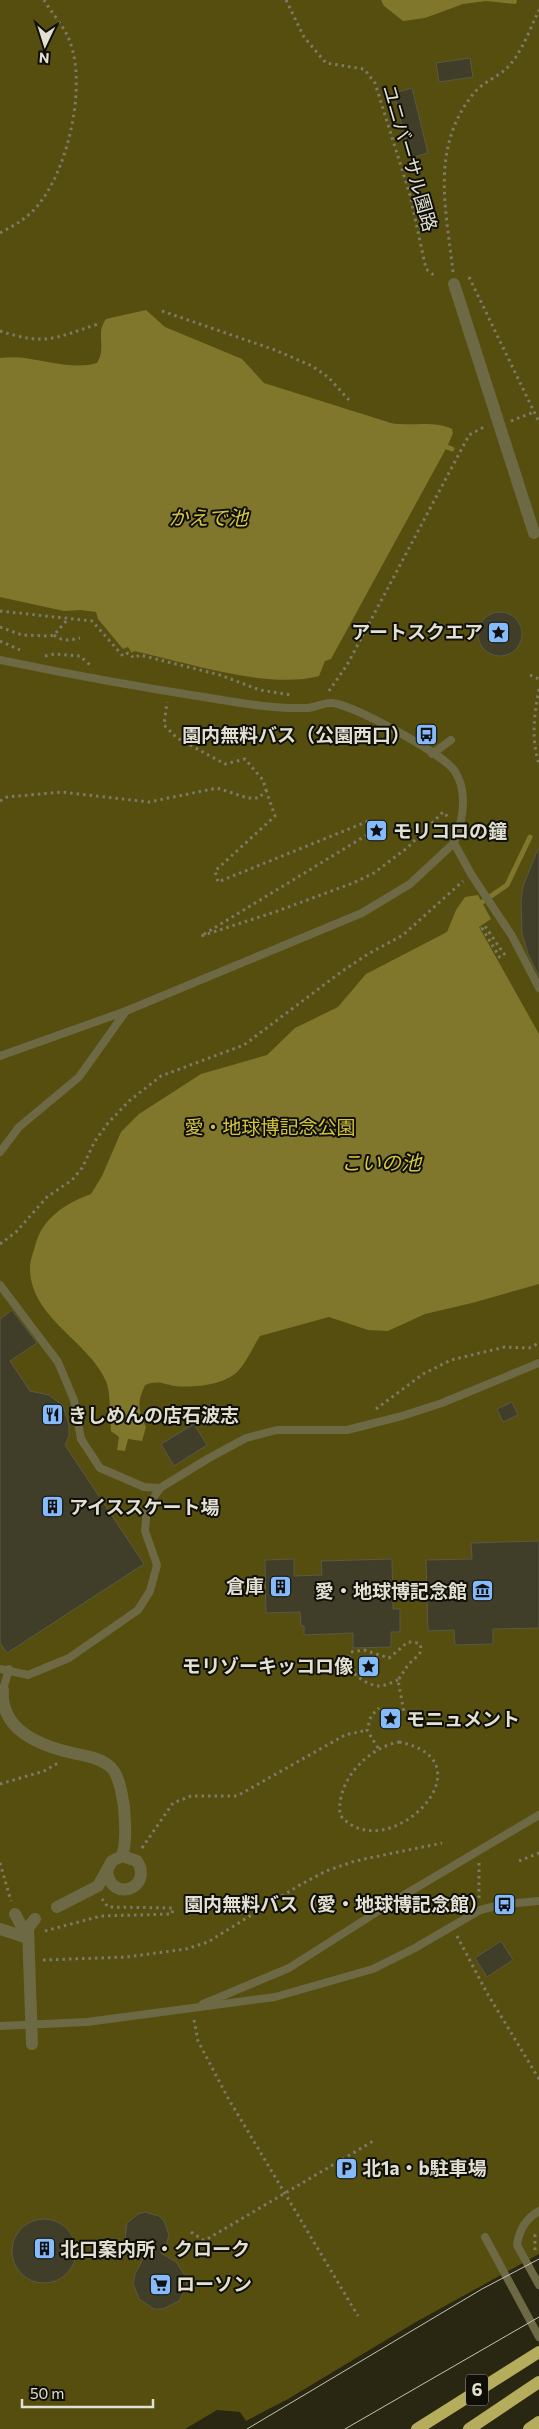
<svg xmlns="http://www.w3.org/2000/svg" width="539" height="2429" viewBox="0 0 539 2429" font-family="Commissioner,'Noto Sans JP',sans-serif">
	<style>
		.green { fill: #554e0f }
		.water { fill: #80772c }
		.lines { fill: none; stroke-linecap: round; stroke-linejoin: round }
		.stream { stroke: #80772c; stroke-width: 5 }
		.building { fill: #403e29; stroke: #5b5943 }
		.path { stroke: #7c7a69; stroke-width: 3; stroke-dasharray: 2.5 4; stroke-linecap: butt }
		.lane { stroke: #6d6944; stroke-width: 8 }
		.street { stroke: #6d6944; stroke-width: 12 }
		.primary { stroke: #b5ac5c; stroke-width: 12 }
		.tram { stroke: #c3c2b4; stroke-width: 1 }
		.labels { text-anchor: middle; stroke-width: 4; stroke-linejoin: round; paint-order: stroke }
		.shield { fill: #100f07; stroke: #a2a196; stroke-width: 1 }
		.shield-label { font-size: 18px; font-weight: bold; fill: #e1e0d3 }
		.street-label { font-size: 19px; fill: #e1e0d3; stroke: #100f07 }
		.poi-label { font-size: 19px; font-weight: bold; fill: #e1e0d3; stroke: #100f07; text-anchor: start }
		.park-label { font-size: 19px; fill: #d4c53d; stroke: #100f07 }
		.water-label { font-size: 20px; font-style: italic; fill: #d6c740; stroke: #100f07 }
	</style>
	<rect width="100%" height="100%" fill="#292612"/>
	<polygon class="green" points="0,0 539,0 539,2254 416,2322 288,2399 246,2421 240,2412 217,2410 185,2429 0,2429"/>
	<g class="water">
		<polygon points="381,0 517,0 516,4 486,1 463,4 425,18 403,21 384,6"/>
		<path d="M146,310L165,327L242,359L264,383L391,423C411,427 433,420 452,429L453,433L448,445L331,659L325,661L319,676C268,690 186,662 134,651L132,653L128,647L123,649L98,619L96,612L81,610L64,611L0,597V358C32,353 65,372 97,363C107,346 95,334 106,319Z"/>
		<path d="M478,895L491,919L479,927L539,1034V1284L472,1303L425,1314L388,1331L368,1330L329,1317L260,1336C253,1347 247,1361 239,1370C226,1385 194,1388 175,1386C161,1384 160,1380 145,1385C137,1402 138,1410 146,1427L142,1441L128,1439L125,1451L117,1450L119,1437L111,1431C110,1418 111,1390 105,1379C86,1339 30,1317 30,1268C30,1261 33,1253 35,1246C42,1218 66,1203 91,1194L102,1176L121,1132L139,1114L201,1074L267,1055L295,1028L338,1007L366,974L447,932L456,910L465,897Z"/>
	</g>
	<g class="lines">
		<g class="stream">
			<polyline points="441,445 452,449"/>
			<polyline points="478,905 507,885 530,837"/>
		</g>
	</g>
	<g class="building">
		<polygon points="470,58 473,77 439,82 436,63"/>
		<polygon points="412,88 428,153 410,158 394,93"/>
		<circle cx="500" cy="634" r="22"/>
		<polygon points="538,849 539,849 539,976 528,954 522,934 521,901 523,886"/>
		<polygon points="12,1310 37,1343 10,1361 30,1391 49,1395 63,1406 69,1425 69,1436 65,1445 144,1564 7,1653 0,1643 0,1319"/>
		<polygon points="512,1402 518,1415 503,1422 497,1409"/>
		<polygon points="194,1424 207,1445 174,1466 161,1444"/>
		<polygon points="539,1541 539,1628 493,1629 493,1644 455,1645 454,1630 428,1631 426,1560 472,1559 471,1543"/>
		<polygon points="294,1559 294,1576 322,1575 321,1561 392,1559 393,1609 400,1609 400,1632 391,1632 391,1647 353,1648 353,1633 304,1635 304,1626 301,1626 300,1612 266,1613 265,1560"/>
		<polygon points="501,1941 513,1960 487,1977 475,1958"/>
		<polygon points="145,2212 159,2216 164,2221 169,2235 167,2242 161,2253 176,2262 186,2277 187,2286 179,2301 163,2309 154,2309 139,2299 133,2283 135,2274 143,2259 131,2250 125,2238 127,2223 138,2214"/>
		<circle cx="44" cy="2251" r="32"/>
	</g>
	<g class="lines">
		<g class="path">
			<polyline points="286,0 304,37 326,63 364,69 375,83 410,195 426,269 436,277"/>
			<path d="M0,233C15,225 29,217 39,204C69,167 89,79 67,35C61,23 51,12 44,0"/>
			<path d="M453,272C446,208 430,147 474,93C483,82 498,77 508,67C522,52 530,29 539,10"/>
			<polyline points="469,277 539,422"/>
			<polyline points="162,311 275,350 312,366 328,377 349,400"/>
			<path d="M0,331C46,346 55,338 98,324"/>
			<polyline points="511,421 534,412"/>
			<polyline points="0,611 92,621 123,656 128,653 134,658 140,655 220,675 260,690 291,695"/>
			<polyline points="0,627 22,635 50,636 54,635 68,619"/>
			<path d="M54,635C62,642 70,640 80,638"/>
			<polyline points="0,641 20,650"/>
			<polyline points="45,656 54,654 80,656 90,665"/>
			<polyline points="530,675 539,679"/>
			<path d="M539,689C534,716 531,738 539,764"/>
			<polyline points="329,691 347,665 469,435 486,426"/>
			<polyline points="266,790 275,816 215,871 218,882 371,820 375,830 201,936 275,912 353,883 374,873 407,848 443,812 449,818"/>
			<polyline points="0,801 7,797 62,792 149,802 217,788 248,798 259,798 266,790 263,780 245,759 225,764 177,738 164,725 167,702"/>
			<polyline points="500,958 482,928 485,926 504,954 507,952"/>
			<polyline points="0,1244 16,1232 47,1197 72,1180 82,1168 95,1141 108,1123 129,1101 161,1076 244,1045 341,972 368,954 403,935 463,881"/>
			<polyline points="376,1409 423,1374 451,1360 505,1347 529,1348 539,1343"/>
			<path d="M398,1680C392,1682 385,1686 379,1686C364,1685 341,1668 351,1652L364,1650L389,1658L408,1642L419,1643C425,1653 416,1656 410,1663C405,1668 403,1674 398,1680L404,1712"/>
			<path d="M399,1742C496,1761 386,1871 340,1815C336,1781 367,1748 399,1742Z"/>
			<polyline points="378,1748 367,1730 371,1716 379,1708"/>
			<polyline points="0,1784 44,1771 58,1763"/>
			<polyline points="142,1848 173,1803 191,1796 237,1796 345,1735 367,1730"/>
			<polyline points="519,1861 539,1853"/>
			<polyline points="0,1863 11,1901"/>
			<polyline points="479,1863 479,1899"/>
			<polyline points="45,1931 101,1916 172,1914 173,1908 108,1907 102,1899"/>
			<polyline points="457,1936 487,1993 539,2079"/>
			<polyline points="43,1960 127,1957 186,1949 208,1942 298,1886 326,1871 355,1861 442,1843"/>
			<polyline points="194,2020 198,2041 228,2098 358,2316"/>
			<polyline points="191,2232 203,2240 209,2238 375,2140"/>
			<polyline points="535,2250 535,2235 539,2233"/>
		</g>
		<g class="lane">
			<path d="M0,660C72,675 144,688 216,699C246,704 276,709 306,708C315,708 324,702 332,703C354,705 441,753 454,770C469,792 463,820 454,843L471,874L512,936L539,988"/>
			<polyline points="432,754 451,740"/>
			<polyline points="0,1056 126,1011 362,913 410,884 454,843"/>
			<polyline points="0,1152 19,1127 79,1077 126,1011"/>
			<polyline points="0,1285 58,1362 74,1400 81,1439 100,1468 144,1487 160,1488"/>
			<polyline points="0,1669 28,1675 69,1658 138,1610 150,1591 157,1565 145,1531 147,1508 160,1488 209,1458 246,1438 277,1430 347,1430 402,1416 442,1403 539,1363"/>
			<polyline points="3,1690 9,1669"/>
			<polyline points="203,2004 289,1968 394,1901 539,1815"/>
			<polyline points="0,2026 87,2022 275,1997 373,1969 415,1948 480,1910 504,1904 539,1901"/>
			<path d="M539,2211C525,2219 519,2230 517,2245L539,2285"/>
			<polyline points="485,2237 539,2337"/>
		</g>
		<g class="street">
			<polyline points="454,284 534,533"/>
			<path d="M3,1690C0,1727 34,1743 64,1751C79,1755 96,1756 108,1765C119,1772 122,1794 124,1807C125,1823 127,1841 122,1856"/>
			<path d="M57,1907L98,1886L112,1861L122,1856L137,1861C154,1888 111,1904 107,1871"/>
			<polyline points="15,1914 28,1938"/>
			<polyline points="0,1929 28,1938"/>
			<polyline points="32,2044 28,1928 35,1919"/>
		</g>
		<g class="primary">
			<polyline points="417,2429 539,2352"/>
			<polyline points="469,2429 539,2382"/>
			<polyline points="529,2429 539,2422"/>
		</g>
		<g class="tram">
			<polyline points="247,2429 482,2289 539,2259"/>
			<polyline points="345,2429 539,2317"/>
		</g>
	</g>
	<defs>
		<symbol id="sight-square" viewBox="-11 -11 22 22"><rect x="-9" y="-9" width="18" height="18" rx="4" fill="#85bbfb" stroke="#100f07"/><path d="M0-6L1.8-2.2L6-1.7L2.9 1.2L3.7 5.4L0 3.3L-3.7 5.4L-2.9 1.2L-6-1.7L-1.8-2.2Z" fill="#111"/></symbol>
		<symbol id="bus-square" viewBox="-11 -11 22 22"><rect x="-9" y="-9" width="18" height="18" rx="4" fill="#85bbfb" stroke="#100f07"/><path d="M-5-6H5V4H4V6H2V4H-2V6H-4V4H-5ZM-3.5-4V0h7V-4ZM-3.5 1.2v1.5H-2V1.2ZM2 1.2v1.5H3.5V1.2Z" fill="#111"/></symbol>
		<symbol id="restaurant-square" viewBox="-11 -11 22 22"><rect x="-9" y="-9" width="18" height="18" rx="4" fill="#85bbfb" stroke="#100f07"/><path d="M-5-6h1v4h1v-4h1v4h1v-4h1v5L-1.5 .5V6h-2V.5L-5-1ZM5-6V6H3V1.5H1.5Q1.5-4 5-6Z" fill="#111"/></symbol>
		<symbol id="building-square" viewBox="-11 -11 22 22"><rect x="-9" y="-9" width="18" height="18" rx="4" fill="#85bbfb" stroke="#100f07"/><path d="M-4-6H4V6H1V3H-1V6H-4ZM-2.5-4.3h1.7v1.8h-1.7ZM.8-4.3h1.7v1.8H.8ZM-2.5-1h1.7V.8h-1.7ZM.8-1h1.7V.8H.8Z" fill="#111"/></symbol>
		<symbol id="museum-square" viewBox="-11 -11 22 22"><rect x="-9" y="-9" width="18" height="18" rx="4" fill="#85bbfb" stroke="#100f07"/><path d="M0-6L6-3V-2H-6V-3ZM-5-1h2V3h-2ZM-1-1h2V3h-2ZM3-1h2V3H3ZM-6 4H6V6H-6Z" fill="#111"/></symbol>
		<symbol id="parking-square" viewBox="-11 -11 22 22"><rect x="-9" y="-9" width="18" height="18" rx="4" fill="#85bbfb" stroke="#100f07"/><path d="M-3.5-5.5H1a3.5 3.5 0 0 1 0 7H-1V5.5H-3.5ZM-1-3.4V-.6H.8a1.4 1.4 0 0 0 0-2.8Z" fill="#111"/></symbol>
		<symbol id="supermarket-square" viewBox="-11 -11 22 22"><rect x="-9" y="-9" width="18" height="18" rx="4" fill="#85bbfb" stroke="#100f07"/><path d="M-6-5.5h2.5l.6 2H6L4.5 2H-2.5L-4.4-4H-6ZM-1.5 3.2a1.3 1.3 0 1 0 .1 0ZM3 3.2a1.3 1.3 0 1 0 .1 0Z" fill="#111"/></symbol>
	</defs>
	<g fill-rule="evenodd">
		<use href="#sight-square" x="486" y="620" width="25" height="25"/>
		<use href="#bus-square" x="414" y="722" width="25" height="25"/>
		<use href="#sight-square" x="364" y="818" width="25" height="25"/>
		<use href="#restaurant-square" x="40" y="1402" width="25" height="25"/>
		<use href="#building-square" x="40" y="1494" width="25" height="25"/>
		<use href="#building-square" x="268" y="1574" width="25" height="25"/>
		<use href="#museum-square" x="470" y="1578" width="25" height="25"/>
		<use href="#sight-square" x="356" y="1654" width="25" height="25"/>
		<use href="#sight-square" x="378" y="1706" width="25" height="25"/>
		<use href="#bus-square" x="492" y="1892" width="25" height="25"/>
		<use href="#parking-square" x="334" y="2156" width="25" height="25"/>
		<use href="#building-square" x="32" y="2236" width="25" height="25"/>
		<use href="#supermarket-square" x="148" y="2272" width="25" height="25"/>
	</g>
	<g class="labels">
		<rect class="shield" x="466" y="2374.5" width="22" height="31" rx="4"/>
		<g class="shield-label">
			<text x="477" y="2396">6</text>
		</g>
		<g class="street-label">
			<text transform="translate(410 158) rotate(74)" y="7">ユニバーサル園路</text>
		</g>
		<g class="poi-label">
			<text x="483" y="639" text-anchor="end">アートスクエア</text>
			<text x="410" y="742" text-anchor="end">園内無料バス（公園西口）</text>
			<text x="393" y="838">モリコロの鐘</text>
			<text x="68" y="1422">きしめんの店石波志</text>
			<text x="69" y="1514">アイススケート場</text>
			<text x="264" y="1593" text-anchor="end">倉庫</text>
			<text x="467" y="1598" text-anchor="end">愛・地球博記念館</text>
			<text x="353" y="1673" text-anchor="end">モリゾーキッコロ像</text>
			<text x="406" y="1726">モニュメント</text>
			<text x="488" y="1911" text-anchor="end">園内無料バス（愛・地球博記念館）</text>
			<text x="362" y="2175">北1a・b駐車場</text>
			<text x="60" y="2256">北口案内所・クローク</text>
			<text x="176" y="2291">ローソン</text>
		</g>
		<g class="park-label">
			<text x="270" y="1134">愛・地球博記念公園</text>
		</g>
		<g class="water-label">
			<text x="208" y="525">かえで池</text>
			<text x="381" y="1170">こいの池</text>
		</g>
	</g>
	<g transform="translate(45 45) rotate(184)" stroke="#100f07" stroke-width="4" paint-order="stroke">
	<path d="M0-4L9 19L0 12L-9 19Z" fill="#e1e0d3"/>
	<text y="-8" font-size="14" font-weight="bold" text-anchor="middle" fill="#e1e0d3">N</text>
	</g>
	<path d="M22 2399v8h131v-8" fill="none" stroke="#e1e0d3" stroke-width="2.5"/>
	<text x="30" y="2399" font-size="15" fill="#e1e0d3" stroke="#100f07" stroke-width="4" paint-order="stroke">50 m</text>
</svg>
